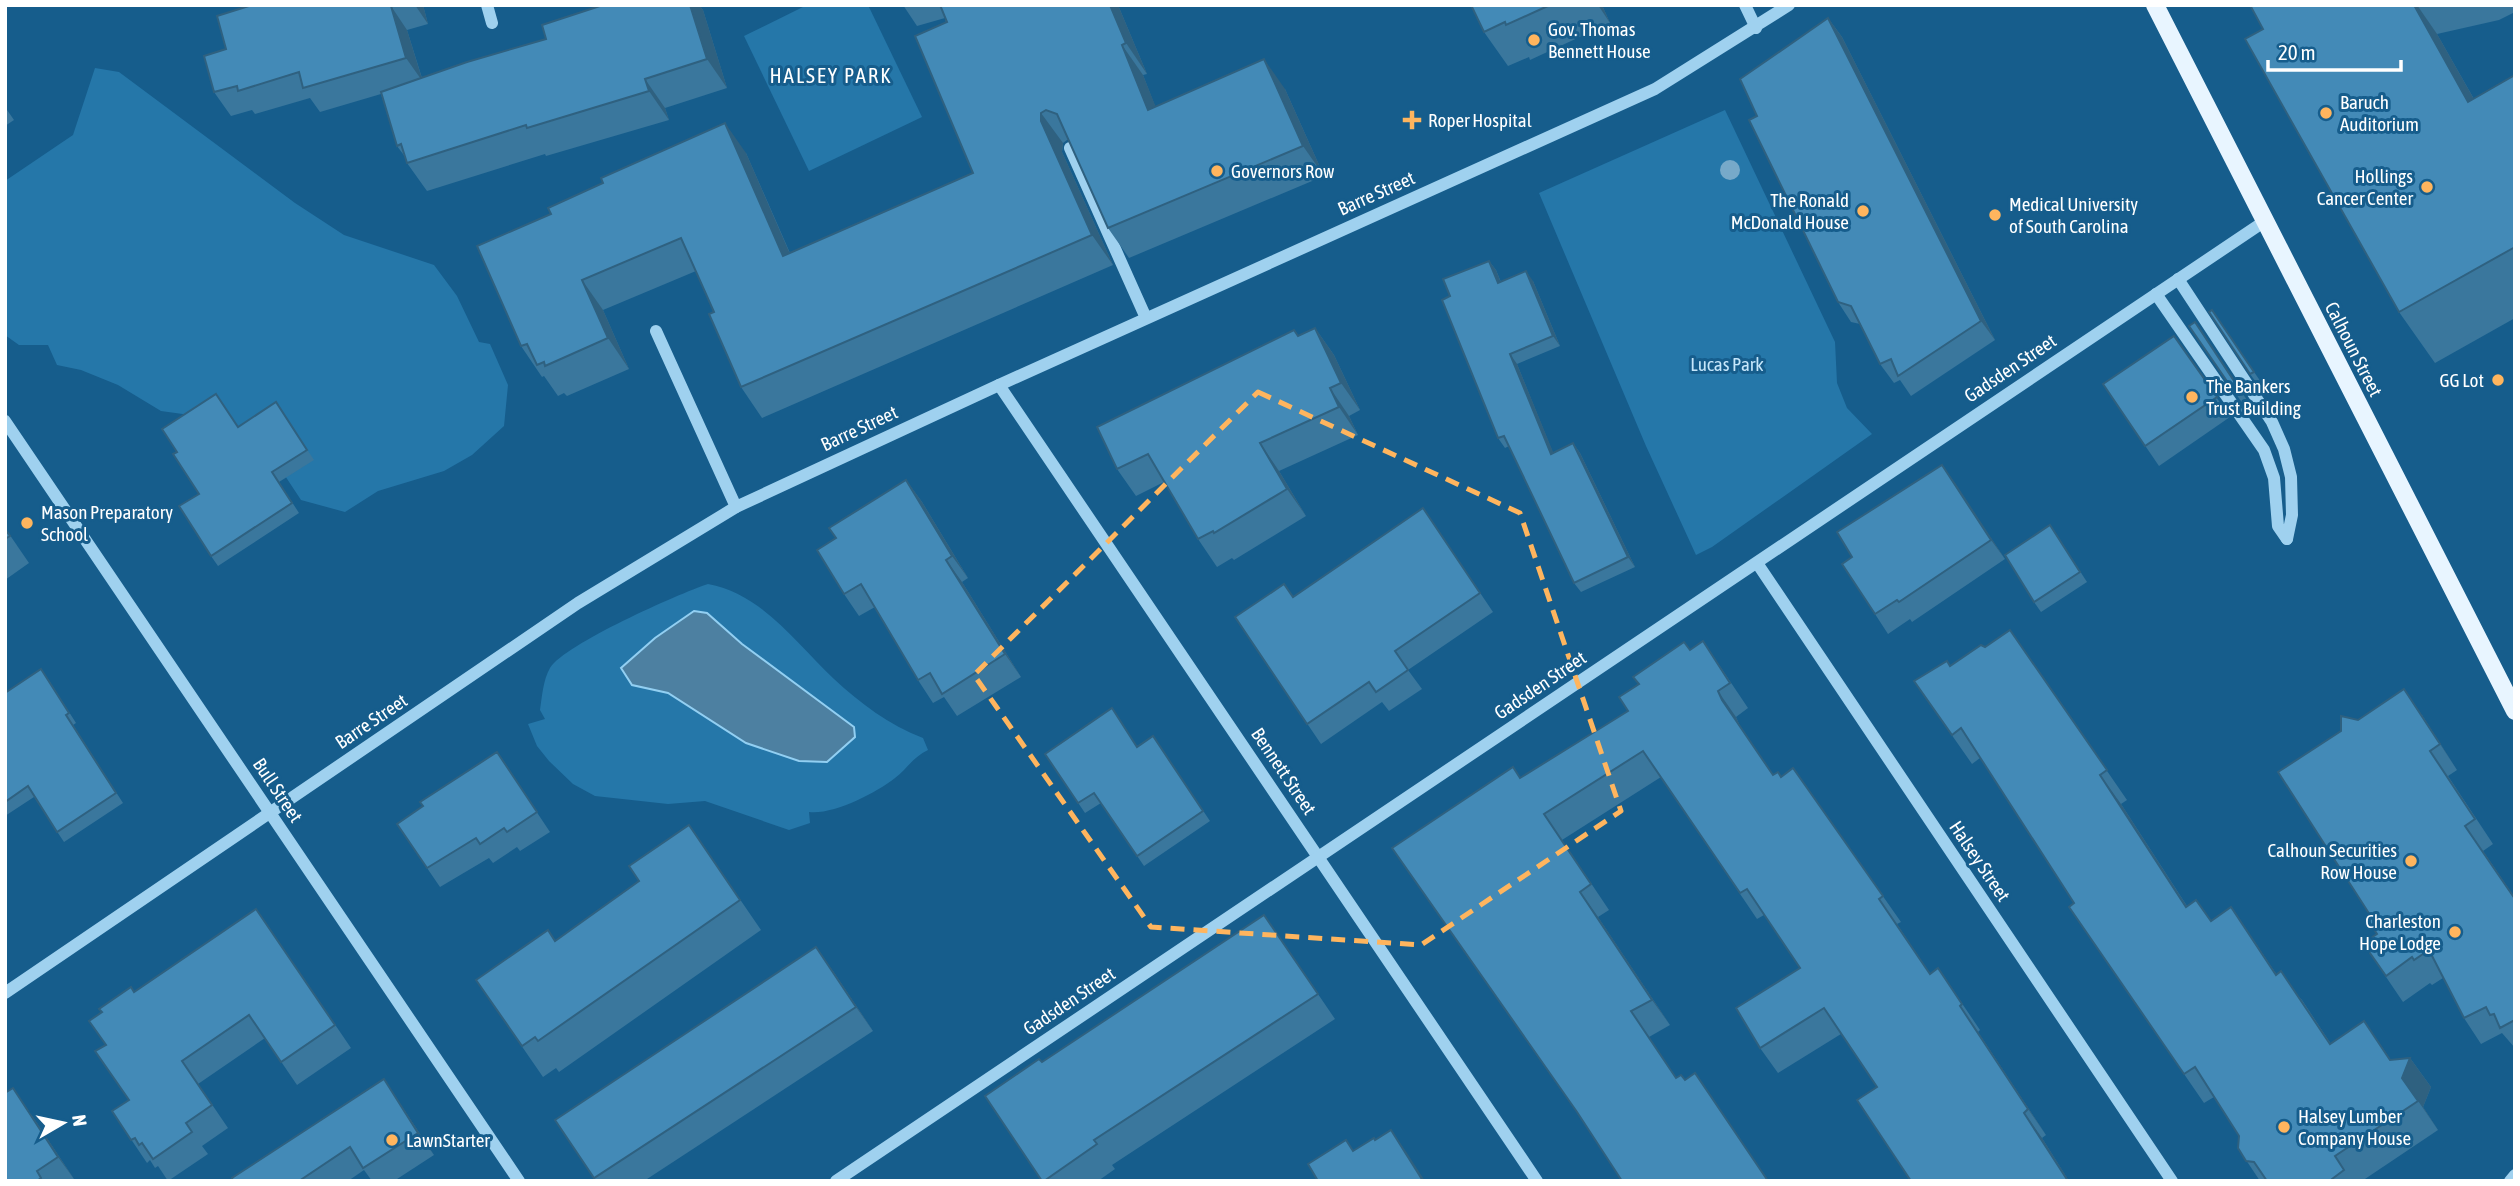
<svg xmlns="http://www.w3.org/2000/svg" width="2520" height="1186" viewBox="0 0 2520 1186" font-family="'Asap Condensed',sans-serif">
	<style>
		.green { fill: #2577a9 }
		.water { fill: #4d80a1; stroke: #92cff2; stroke-width: 2 }
		.lines { fill: none; stroke-linecap: round; stroke-linejoin: round }
		.minor { stroke: #9fd1ef; stroke-width: 12 }
		.major { stroke: #e8f5ff; stroke-width: 18 }
		.tree { fill: #77a9c9 }
		.wall { fill: #3a779d }
		.shaded-wall { fill: #2f6180 }
		.building { fill: #438ab7; stroke: #2f6180; stroke-width: 2 }
		.marked { fill: none; stroke: #ffb55e; stroke-width: 5; stroke-dasharray: 14 9; stroke-linejoin: round }
		.poi-dot { fill: #ffb55e; stroke: #165d8c; stroke-width: 2.5 }
		.labels { text-anchor: middle; stroke-width: 6; stroke-linejoin: round; paint-order: stroke }
		.poi-label { font-size: 19px; fill: #fff; stroke: #165d8c; text-anchor: start }
		.street-label { font-size: 19px; fill: #fff; stroke: #165d8c }
		.park-label { font-size: 19px; fill: #c6e7fb; stroke: #165d8c }
		.neighbourhood-label { font-size: 21px; letter-spacing: 2px; fill: #fff; stroke: #165d8c }
	</style>
	<rect width="100%" height="100%" fill="#165d8c"/>
	<g class="green">
		<polygon points="807,5 868,5 922,117 809,171 744,36"/>
		<polygon points="95,68 119,72 295,203 344,235 434,265 457,296 479,342 490,344 508,385 504,426 472,455 444,471 378,491 345,512 301,500 268,450 197,416 161,411 118,385 81,370 57,365 48,345 19,345 5,335 5,181 73,135"/>
		<polygon points="1725,110 1835,342 1837,383 1847,408 1872,434 1712,547 1696,555 1646,446 1539,193"/>
		<path d="M708,584C762,594 795,642 834,679C860,703 889,725 923,738L928,750C913,757 907,769 895,778C876,793 833,815 809,812L810,823L789,830L705,801L668,804L595,796L573,784L549,761L537,746L528,724L545,719L540,710C542,697 543,680 550,668C565,644 678,594 708,584Z"/>
	</g>
	<polygon class="water" points="694,611 707,613 742,644 854,727 855,737 827,762 799,761 746,743 668,693 632,685 621,668 655,638"/>
	<g class="lines">
		<g class="minor">
			<polyline points="487,5 492,23"/>
			<polyline points="1745,5 1756,28"/>
			<polyline points="1070,148 1146,318"/>
			<polyline points="2178,279 2272,422 2284,449 2291,477 2292,515 2287,539"/>
			<polyline points="2156,294 2264,450 2274,478 2278,526 2287,539"/>
			<polyline points="656,331 736,507"/>
			<polyline points="999,385 1537,1181"/>
			<polyline points="5,421 519,1181"/>
			<polyline points="1757,563 2172,1181"/>
			<polyline points="5,993 578,603 736,507 999,385 1655,89 1789,5"/>
			<polyline points="836,1181 2265,221"/>
			<polyline points="2510,1181 2515,1175"/>
		</g>
		<polyline class="major" points="2155,5 2515,711"/>
	</g>
	<circle class="tree" cx="1730" cy="170" r="10"/>
	<g class="wall">
		<polygon points="252,5 423,5 428,24 407,30 422,78 546,39 603,5 699,5 703,10 727,88 665,108 669,120 546,156 545,154 427,191 407,163 406,158 397,146 381,94 320,112 310,98 255,114 252,110 231,116 214,92 226,49"/>
		<polygon points="903,5 1118,5 1147,74 1143,75 1155,106 1285,89 1324,176 1129,258 1108,228 1069,140 1067,140 1063,143 1062,152 1113,265 762,418 741,387 714,312 696,271 603,310 629,369 567,396 564,393 558,396 544,376 542,377 521,346 477,246 746,153 790,253 973,173 945,18 917,26"/>
		<polygon points="1471,5 1602,5 1610,23 1530,60 1529,57 1508,66 1484,32"/>
		<polygon points="2250,5 2515,5 2515,12 2499,20 2437,34 2474,99 2515,75 2515,318 2435,363 2399,312 2263,29"/>
		<polygon points="1828,18 1842,37 1995,340 1911,396 1900,380 1894,383 1880,364 1860,324 1851,322 1838,302 1757,116"/>
		<polygon points="5,107 14,120 5,126"/>
		<polygon points="1489,261 1496,270 1501,282 1533,281 1560,346 1517,364 1553,453 1573,443 1580,453 1635,567 1581,592 1574,583 1509,446 1505,448 1498,438 1450,296"/>
		<polygon points="2212,310 2267,391 2264,393 2250,374"/>
		<polygon points="2195,322 2249,403 2245,407 2189,326"/>
		<polygon points="1315,328 1334,355 1360,410 1349,416 1358,435 1279,471 1306,516 1234,560 1232,558 1217,567 1198,539 1164,482 1136,496 1117,469 1294,330 1299,336"/>
		<polygon points="2174,336 2230,417 2159,466 2103,384"/>
		<polygon points="276,402 314,460 279,482 299,513 218,566 211,556 238,427"/>
		<polygon points="1942,465 2005,559 1912,622 1910,619 1888,634 1875,614 1852,557"/>
		<polygon points="906,480 922,502 968,578 962,582 1021,677 957,716 944,697 933,703 918,680 875,607 859,616 844,594 836,538"/>
		<polygon points="1423,508 1493,612 1408,670 1422,689 1389,711 1382,702 1321,744 1235,617 1293,597"/>
		<polygon points="2050,525 2087,582 2041,612 2034,602"/>
		<polygon points="5,528 29,563 5,580"/>
		<polygon points="2010,630 2127,800 2121,804 2187,906 2211,921 2231,907 2277,975 2302,1000 2331,1044 2391,1060 2410,1058 2431,1087 2423,1107 2438,1130 2362,1181 2260,1181 2238,1148 2239,1136 2214,1097 2204,1103 2069,907 2074,903 1980,758 1972,764 1914,681 1950,666 1985,647"/>
		<polygon points="1703,641 1748,708 1736,717 1740,726 1773,775 1781,777 1793,768 1901,922 1897,924 1930,974 1938,968 1980,1030 1978,1032 2046,1135 2042,1138 2069,1181 1911,1181 1877,1087 1841,1034 1778,1073 1760,1048 1800,968 1764,915 1757,919 1661,777 1562,840 1609,910 1598,917 1670,1025 1649,1037 1622,1181 1520,778 1628,711 1690,650"/>
		<polygon points="48,679 76,723 73,725 123,803 64,842 34,797 5,816 5,693"/>
		<polygon points="2422,715 2457,770 2448,776 2493,844 2483,851 2515,898 2515,1048 2502,1033 2481,1044 2464,1018 2443,978 2432,985 2430,983 2403,1002 2363,943 2377,934 2372,918"/>
		<polygon points="1153,736 1210,821 1144,866 1101,803 1085,813 1045,754 1137,746"/>
		<polygon points="510,772 550,832 520,851 517,847 493,863 489,858 440,887 397,824 423,806"/>
		<polygon points="689,825 761,930 559,1072 556,1068 543,1077 476,980 555,941 639,881"/>
		<polygon points="256,909 351,1048 297,1085 265,1038 198,1084 228,1128 202,1146 208,1154 168,1181 158,1166 155,1168 150,1160 147,1163 112,1111 129,1100 106,1045 102,1012 134,992"/>
		<polygon points="1264,915 1335,1019 1112,1165 1115,1169 1098,1181 1042,1181 1042,1062"/>
		<polygon points="833,971 873,1031 644,1181 596,1181 555,1120"/>
		<polygon points="399,1102 434,1155 394,1181 372,1181 364,1170 348,1181 233,1181"/>
		<polygon points="29,1111 74,1179 72,1181 5,1181"/>
	</g>
	<g class="shaded-wall">
		<polygon points="415,5 423,5 428,24"/>
		<polygon points="690,5 699,5 703,10 727,88 707,59"/>
		<polygon points="1110,5 1118,5 1147,74 1126,43"/>
		<polygon points="1598,5 1602,5 1610,23"/>
		<polygon points="2414,5 2417,5 2437,34 2504,152 2468,102"/>
		<polygon points="391,6 407,30 423,82 406,58"/>
		<polygon points="1828,18 1842,37 1995,340 1981,321"/>
		<polygon points="1122,45 1143,75 1169,140 1148,110"/>
		<polygon points="1264,59 1285,89 1324,176 1303,146"/>
		<polygon points="645,79 665,108 669,120 649,91"/>
		<polygon points="1041,113 1063,143 1062,152 1113,265 1092,235 1041,121"/>
		<polygon points="725,123 746,153 804,286 783,256"/>
		<polygon points="1489,261 1496,270 1505,293 1498,283"/>
		<polygon points="1526,271 1533,281 1560,346 1553,336"/>
		<polygon points="582,280 603,310 629,369 608,338"/>
		<polygon points="2195,322 2208,341 2249,403 2236,384"/>
		<polygon points="1315,328 1334,355 1360,410 1341,383"/>
		<polygon points="1510,354 1517,364 1558,464 1551,454"/>
		<polygon points="1330,388 1349,416 1358,435 1339,407"/>
		<polygon points="1260,443 1279,471 1306,516 1287,489"/>
		<polygon points="1573,443 1580,453 1635,567 1628,557"/>
		<polygon points="1942,465 1956,484 2005,559 1991,540"/>
		<polygon points="906,480 922,502 968,578 952,556"/>
		<polygon points="946,560 962,582 1021,677 1005,654"/>
		<polygon points="2404,689 2422,715 2457,770 2440,744"/>
		<polygon points="1718,691 1736,717 1740,726 1791,801 1722,700"/>
		<polygon points="2100,775 2121,804 2206,936 2186,907"/>
		<polygon points="1580,892 1598,917 1670,1025 1652,1000"/>
		<polygon points="2231,907 2251,936 2296,1004 2276,975"/>
		<polygon points="816,947 833,971 873,1031 856,1007"/>
		<polygon points="1960,1006 1978,1032 2046,1135 2028,1109"/>
		<polygon points="2364,1021 2403,1077 2410,1058 2431,1087 2423,1107 2438,1130 2390,1060"/>
		<polygon points="384,1079 399,1102 434,1155 418,1133"/>
		<polygon points="13,1088 29,1111 74,1179 58,1157"/>
		<polygon points="2024,1113 2042,1138 2069,1181 2068,1181"/>
		<polygon points="1391,1130 1407,1153 1425,1181 1423,1181"/>
	</g>
	<g class="building">
		<polygon points="252,5 392,5 391,6 406,58 303,88 299,72 238,91 237,86 214,92 204,56 226,49 217,16"/>
		<polygon points="603,5 690,5 707,59 645,79 649,91 527,128 526,125 407,163 401,144 397,146 381,92 467,62 546,39 542,25"/>
		<polygon points="940,5 1110,5 1126,43 1122,45 1148,110 1264,59 1303,146 1108,228 1057,114 1046,110 1041,113 1041,121 1092,235 741,387 709,314 714,312 681,238 582,280 608,338 545,366 544,362 537,365 527,344 521,346 477,246 551,214 548,208 603,183 601,178 725,123 783,256 973,173 915,36 947,22"/>
		<polygon points="1471,5 1550,5 1506,25 1505,22 1484,32"/>
		<polygon points="2250,5 2414,5 2468,102 2515,75 2515,247 2399,312 2245,39 2263,29"/>
		<polygon points="1828,18 1981,321 1898,376 1891,359 1880,364 1851,306 1838,302 1749,120 1757,116 1740,79"/>
		<polygon points="1489,261 1498,283 1526,271 1553,336 1510,354 1551,454 1573,443 1628,557 1574,583 1504,436 1498,438 1442,300 1450,296 1443,279"/>
		<polygon points="2212,310 2254,372 2250,374 2209,312"/>
		<polygon points="2195,322 2236,384 2231,387 2189,326"/>
		<polygon points="1315,328 1341,383 1330,388 1339,407 1260,443 1287,489 1214,533 1213,531 1198,539 1148,454 1117,469 1097,427 1294,330 1298,336"/>
		<polygon points="2174,336 2217,397 2145,446 2103,384"/>
		<polygon points="216,394 238,427 276,402 307,450 272,472 292,503 211,556 179,506 199,494 173,454 177,452 162,429"/>
		<polygon points="1942,465 1991,540 1899,602 1897,600 1875,614 1842,564 1852,557 1837,532"/>
		<polygon points="906,480 952,556 946,560 1005,654 942,694 930,673 918,680 861,584 844,594 817,550 836,538 829,528"/>
		<polygon points="1423,508 1480,593 1395,651 1408,670 1376,692 1369,682 1307,724 1235,617 1284,584 1293,597"/>
		<polygon points="2050,525 2080,572 2034,602 2005,555"/>
		<polygon points="5,529 10,536 5,539"/>
		<polygon points="2010,630 2107,770 2100,775 2186,907 2196,900 2211,921 2231,907 2276,975 2281,971 2330,1044 2364,1021 2390,1060 2410,1058 2402,1078 2418,1101 2335,1156 2344,1170 2332,1179 2333,1181 2267,1181 2254,1162 2246,1161 2238,1148 2239,1136 2195,1067 2184,1074 2069,907 2074,903 1961,728 1952,735 1914,681 1947,661 1950,666 1981,645 1985,647"/>
		<polygon points="1703,641 1730,683 1718,691 1722,700 1773,775 1778,772 1781,777 1793,768 1883,896 1879,899 1930,974 1938,968 1962,1004 1960,1006 2028,1109 2024,1113 2068,1181 1911,1181 1857,1100 1877,1087 1824,1008 1760,1048 1736,1008 1800,968 1747,889 1740,893 1643,751 1544,814 1591,884 1580,892 1652,1000 1631,1011 1676,1078 1681,1075 1685,1080 1695,1073 1768,1181 1622,1181 1577,1112 1392,848 1513,767 1520,778 1628,711 1619,697 1639,684 1633,677 1684,642 1690,650"/>
		<polygon points="41,669 69,713 66,715 116,793 57,832 28,786 5,802 5,693"/>
		<polygon points="2404,689 2440,744 2430,751 2475,819 2465,826 2515,899 2515,1020 2500,1028 2494,1014 2490,1015 2486,1007 2464,1018 2429,950 2414,960 2412,957 2386,976 2363,943 2377,934 2368,920 2372,918 2278,772 2341,731 2341,716 2358,720"/>
		<polygon points="1112,708 1137,747 1153,736 1203,811 1137,856 1094,793 1078,803 1045,754"/>
		<polygon points="497,752 537,812 507,832 504,828 480,844 476,838 427,868 397,824 423,806 420,802"/>
		<polygon points="689,825 740,900 538,1041 535,1037 522,1046 476,980 548,930 555,941 639,881 629,866"/>
		<polygon points="256,909 335,1025 281,1062 249,1015 182,1061 212,1105 186,1123 192,1132 153,1159 142,1143 139,1145 135,1138 131,1140 112,1111 129,1100 95,1051 106,1045 89,1021 102,1012 99,1009 131,987 134,992"/>
		<polygon points="1264,915 1318,994 1094,1140 1097,1144 1044,1181 1042,1181 985,1096 1039,1059 1042,1062"/>
		<polygon points="816,947 856,1007 594,1178 555,1120"/>
		<polygon points="384,1079 418,1133 363,1168 350,1147 299,1181 233,1181 232,1178"/>
		<polygon points="13,1088 58,1157 37,1171 41,1178 37,1181 5,1181 5,1093"/>
		<polygon points="1391,1130 1423,1181 1318,1181 1308,1164 1346,1140 1353,1151 1374,1138 1375,1140"/>
	</g>
	<path class="marked" d="M1258,392L1520,513L1621,811L1421,945L1151,927L974,675Z"/>
	<g class="poi-dot">
		<circle cx="1534" cy="40" r="7"/>
		<circle cx="2326" cy="113" r="7"/>
		<path d="M1408.5 109.5h7v7h7v7h-7v7h-7v-7h-7v-7h7z"/>
		<circle cx="1217" cy="171" r="7"/>
		<circle cx="2427" cy="187" r="7"/>
		<circle cx="1863" cy="211" r="7"/>
		<circle cx="1995" cy="215" r="7"/>
		<circle cx="2498" cy="380" r="7"/>
		<circle cx="2192" cy="397" r="7"/>
		<circle cx="27" cy="523" r="7"/>
		<circle cx="2411" cy="861" r="7"/>
		<circle cx="2455" cy="932" r="7"/>
		<circle cx="2284" cy="1127" r="7"/>
		<circle cx="392" cy="1140" r="7"/>
	</g>
	<g class="labels">
		<g class="poi-label">
			<text x="1548" y="36">Gov. Thomas<tspan x="1548" dy="22">Bennett House</tspan></text>
			<text x="2340" y="109">Baruch<tspan x="2340" dy="22">Auditorium</tspan></text>
			<text x="1428" y="127">Roper Hospital</text>
			<text x="1231" y="178">Governors Row</text>
			<text x="2413" y="183" text-anchor="end">Hollings<tspan x="2413" dy="22">Cancer Center</tspan></text>
			<text x="1849" y="207" text-anchor="end">The Ronald<tspan x="1849" dy="22">McDonald House</tspan></text>
			<text x="2009" y="211">Medical University<tspan x="2009" dy="22">of South Carolina</tspan></text>
			<text x="2484" y="387" text-anchor="end">GG Lot</text>
			<text x="2206" y="393">The Bankers<tspan x="2206" dy="22">Trust Building</tspan></text>
			<text x="41" y="519">Mason Preparatory<tspan x="41" dy="22">School</tspan></text>
			<text x="2397" y="857" text-anchor="end">Calhoun Securities<tspan x="2397" dy="22">Row House</tspan></text>
			<text x="2441" y="928" text-anchor="end">Charleston<tspan x="2441" dy="22">Hope Lodge</tspan></text>
			<text x="2298" y="1123">Halsey Lumber<tspan x="2298" dy="22">Company House</tspan></text>
			<text x="406" y="1147">LawnStarter</text>
		</g>
		<g class="street-label">
			<text transform="translate(1376 193) rotate(-24)" y="7">Barre Street</text>
			<text transform="translate(2354 349) rotate(63)" y="7">Calhoun Street</text>
			<text transform="translate(2010 368) rotate(-34)" y="7">Gadsden Street</text>
			<text transform="translate(859 428) rotate(-25)" y="7">Barre Street</text>
			<text transform="translate(1540 685) rotate(-34)" y="7">Gadsden Street</text>
			<text transform="translate(371 721) rotate(-34)" y="7">Barre Street</text>
			<text transform="translate(1284 771) rotate(56)" y="7">Bennett Street</text>
			<text transform="translate(278 790) rotate(56)" y="7">Bull Street</text>
			<text transform="translate(1980 861) rotate(56)" y="7">Halsey Street</text>
			<text transform="translate(1069 1001) rotate(-34)" y="7">Gadsden Street</text>
		</g>
		<g class="park-label">
			<text x="1727" y="371">Lucas Park</text>
		</g>
		<g class="neighbourhood-label">
			<text x="831" y="83">HALSEY PARK</text>
		</g>
	</g>
	<rect width="2520" height="1186" fill="none" stroke="#ffffff" stroke-width="14"/>
	<g transform="translate(63 1123) rotate(81)" stroke="#165d8c" stroke-width="5" paint-order="stroke">
	<path d="M0-5L12 26L0 18L-12 26Z" fill="#ffffff"/>
	<text y="-10" font-size="19" font-weight="bold" text-anchor="middle" fill="#ffffff">N</text>
	</g>
	<path d="M2268 60v10h133v-10" fill="none" stroke="#ffffff" stroke-width="3.5"/>
	<text x="2278" y="60" font-size="21" fill="#ffffff" stroke="#165d8c" stroke-width="5" paint-order="stroke">20 m</text>
</svg>
